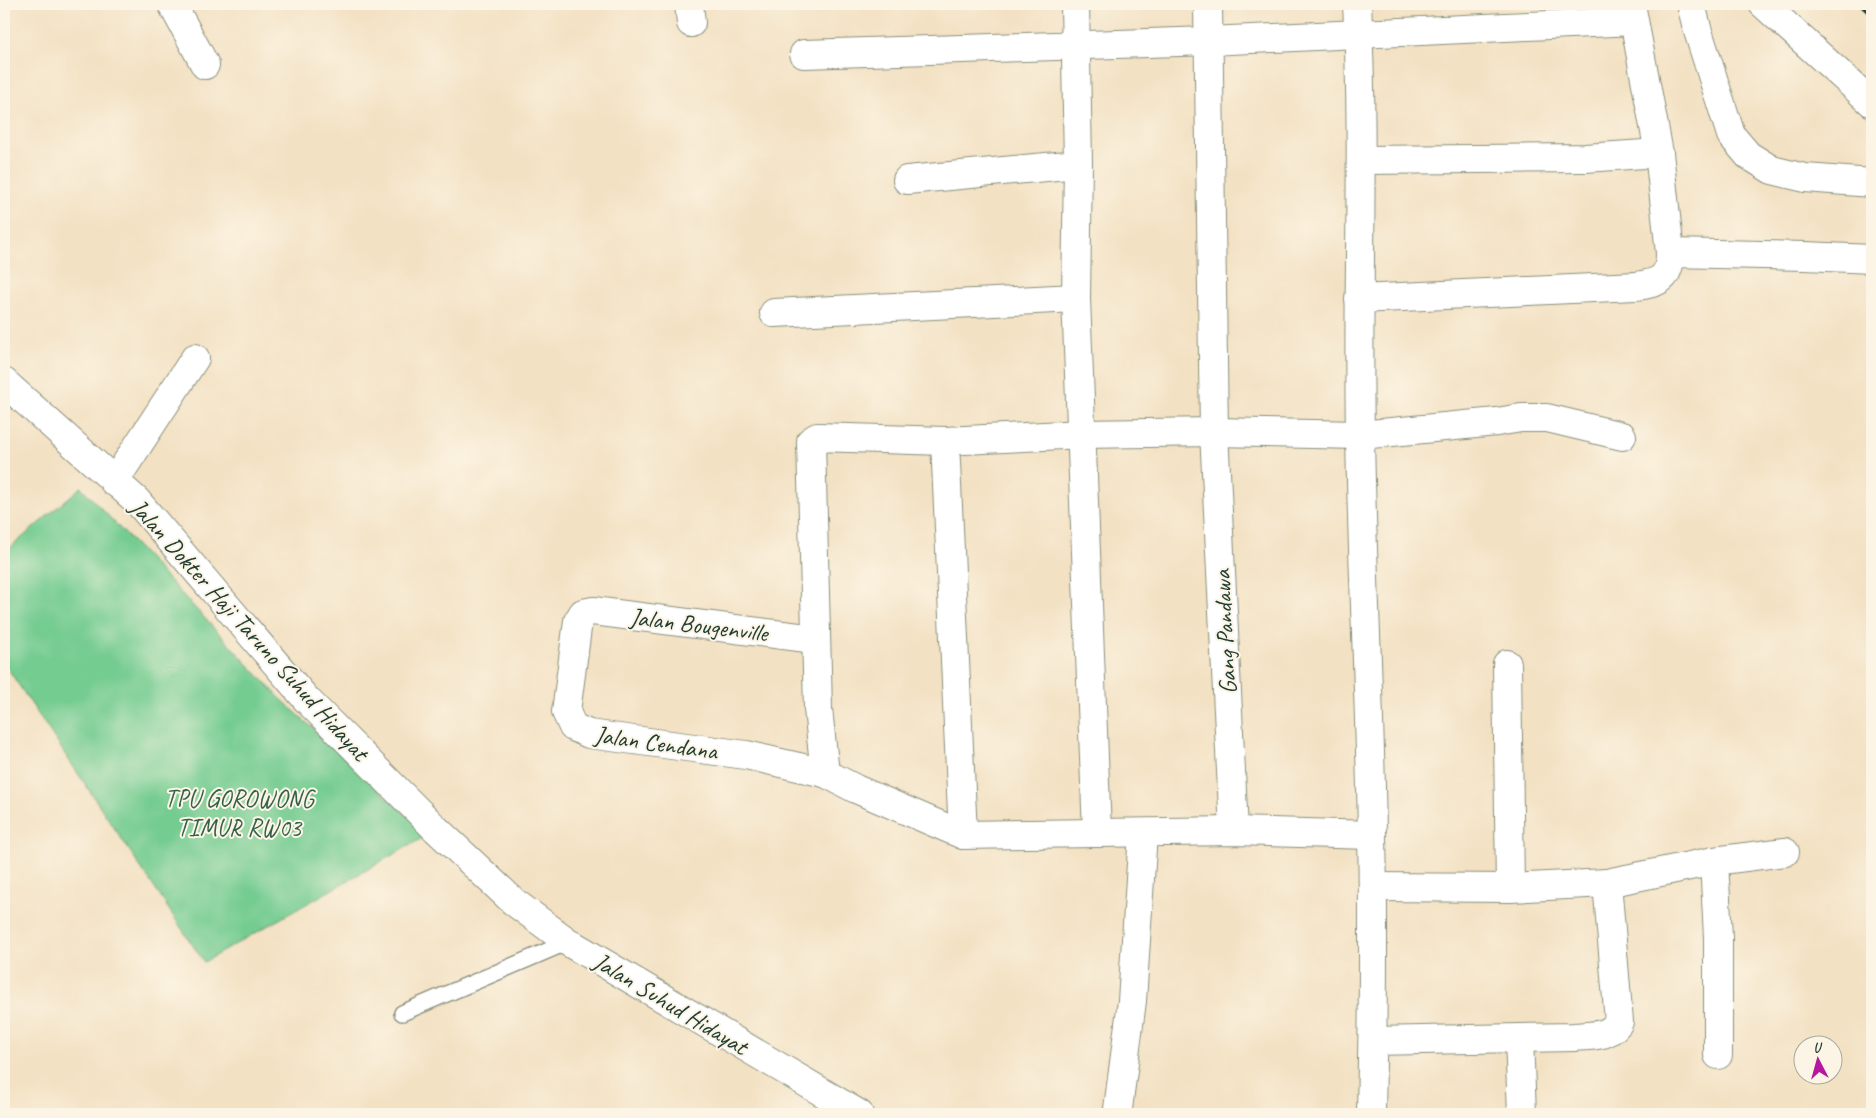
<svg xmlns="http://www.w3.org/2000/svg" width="1876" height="1118" viewBox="0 0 1876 1118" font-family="Caveat,sans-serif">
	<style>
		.green { fill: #75cc91; stroke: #4a8462 }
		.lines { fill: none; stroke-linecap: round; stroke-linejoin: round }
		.service-casing { stroke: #898f7c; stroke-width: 18 }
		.minor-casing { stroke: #898f7c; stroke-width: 30 }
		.tertiary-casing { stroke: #898f7c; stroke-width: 30 }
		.service { stroke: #fff; stroke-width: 15 }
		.minor { stroke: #fff; stroke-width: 28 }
		.tertiary { stroke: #fff; stroke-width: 28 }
		.rail { stroke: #1f3d34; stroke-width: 4 }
		.labels { text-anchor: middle; stroke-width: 4; stroke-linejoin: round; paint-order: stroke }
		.street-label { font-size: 25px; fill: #1f3d34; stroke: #fcf5e5 }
		.park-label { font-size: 25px; fill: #34614b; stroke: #fcf5e5 }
	</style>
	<rect width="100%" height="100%" fill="#fcf5e5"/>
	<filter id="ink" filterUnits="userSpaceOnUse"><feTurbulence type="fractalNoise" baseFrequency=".02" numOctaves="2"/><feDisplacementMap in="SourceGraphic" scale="10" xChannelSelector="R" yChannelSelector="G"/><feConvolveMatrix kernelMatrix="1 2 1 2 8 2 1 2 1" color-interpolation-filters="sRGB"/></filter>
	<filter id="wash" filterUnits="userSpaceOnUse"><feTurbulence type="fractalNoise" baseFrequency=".0096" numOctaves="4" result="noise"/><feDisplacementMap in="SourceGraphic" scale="20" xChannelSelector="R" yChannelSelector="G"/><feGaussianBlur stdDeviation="1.12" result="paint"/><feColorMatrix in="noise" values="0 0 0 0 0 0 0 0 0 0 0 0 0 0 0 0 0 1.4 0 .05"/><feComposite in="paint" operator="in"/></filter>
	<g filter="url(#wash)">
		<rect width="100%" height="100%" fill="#f3e1c3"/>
		<polygon class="green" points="81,487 279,697 428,835 204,962 4,663 4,553"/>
	</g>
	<g filter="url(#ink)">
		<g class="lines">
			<defs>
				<polyline id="service" points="402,1013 568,942"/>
				<g id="minor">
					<polyline points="172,4 205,65"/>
					<polyline points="689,4 691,23"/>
					<polyline points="1075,4 1078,164 1076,298 1097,833"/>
					<polyline points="1208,4 1214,432 1234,831"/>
					<path d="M1357,4C1365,147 1357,290 1360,433C1362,567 1370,701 1372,835C1374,928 1373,1021 1371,1114"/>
					<polyline points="1691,4 1697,28 1731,135 1748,155 1772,170 1805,178 1872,183"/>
					<polyline points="1763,4 1872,103"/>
					<polyline points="804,54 1209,41 1634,21"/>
					<polyline points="1361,160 1585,158 1659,153"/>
					<polyline points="907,180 1078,164"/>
					<polyline points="1670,253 1805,256 1872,259"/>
					<path d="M1359,299L1636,286C1659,283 1670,279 1670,253L1659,153L1631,4"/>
					<polyline points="774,313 1076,298"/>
					<polyline points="945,441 963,835"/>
					<polyline points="114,482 195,358"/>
					<polyline points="815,639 593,611 583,613 578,621 566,712 573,727 589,734 746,755 825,773"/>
					<polyline points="1507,664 1510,888"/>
					<polyline points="1372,835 1234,831 963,835 856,789 825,773 818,709 811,441 817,437 945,441 1082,434 1214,432 1360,435 1497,422 1521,418 1547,418 1622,436"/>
					<polyline points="1714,861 1785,852"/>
					<polyline points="1373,887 1510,888 1607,883 1714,861 1718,937 1718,1055"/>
					<polyline points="1519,1038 1522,1114"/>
					<path d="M1373,1041L1574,1037C1592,1035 1608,1038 1619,1022L1607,883"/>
					<polyline points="1118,1109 1132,1001 1143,833"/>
				</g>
				<polyline id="tertiary" points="4,382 137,501 307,700 436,829 514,902 568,942 859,1114"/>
			</defs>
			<use href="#service" class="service-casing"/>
			<use href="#minor" class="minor-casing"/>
			<use href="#tertiary" class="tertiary-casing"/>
			<use href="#service" class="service"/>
			<use href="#minor" class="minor"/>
			<use href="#tertiary" class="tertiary"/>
			<polyline class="rail" points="1860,4 1872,15"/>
		</g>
	</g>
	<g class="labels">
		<g class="street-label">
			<text transform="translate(699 624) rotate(7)" y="9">Jalan Bougenville</text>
			<text transform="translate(250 629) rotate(48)" y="9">Jalan Dokter Haji Taruno Suhud Hidayat</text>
			<text transform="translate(1224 632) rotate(-93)" y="9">Gang Pandawa</text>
			<text transform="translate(656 742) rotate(8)" y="9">Jalan Cendana</text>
			<text transform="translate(671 1003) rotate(31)" y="9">Jalan Suhud Hidayat</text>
		</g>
		<g class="park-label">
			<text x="239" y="807">TPU GOROWONG<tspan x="239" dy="29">TIMUR RW03</tspan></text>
		</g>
	</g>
	<rect width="1876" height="1118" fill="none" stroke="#fcf5e5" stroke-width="20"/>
	<g transform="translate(1818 1060) rotate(354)"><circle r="24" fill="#fcf5e5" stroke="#a4ab9e"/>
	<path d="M0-4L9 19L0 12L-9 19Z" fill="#b5179e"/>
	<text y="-8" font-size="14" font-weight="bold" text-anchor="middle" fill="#1f3d34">U</text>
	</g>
</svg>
